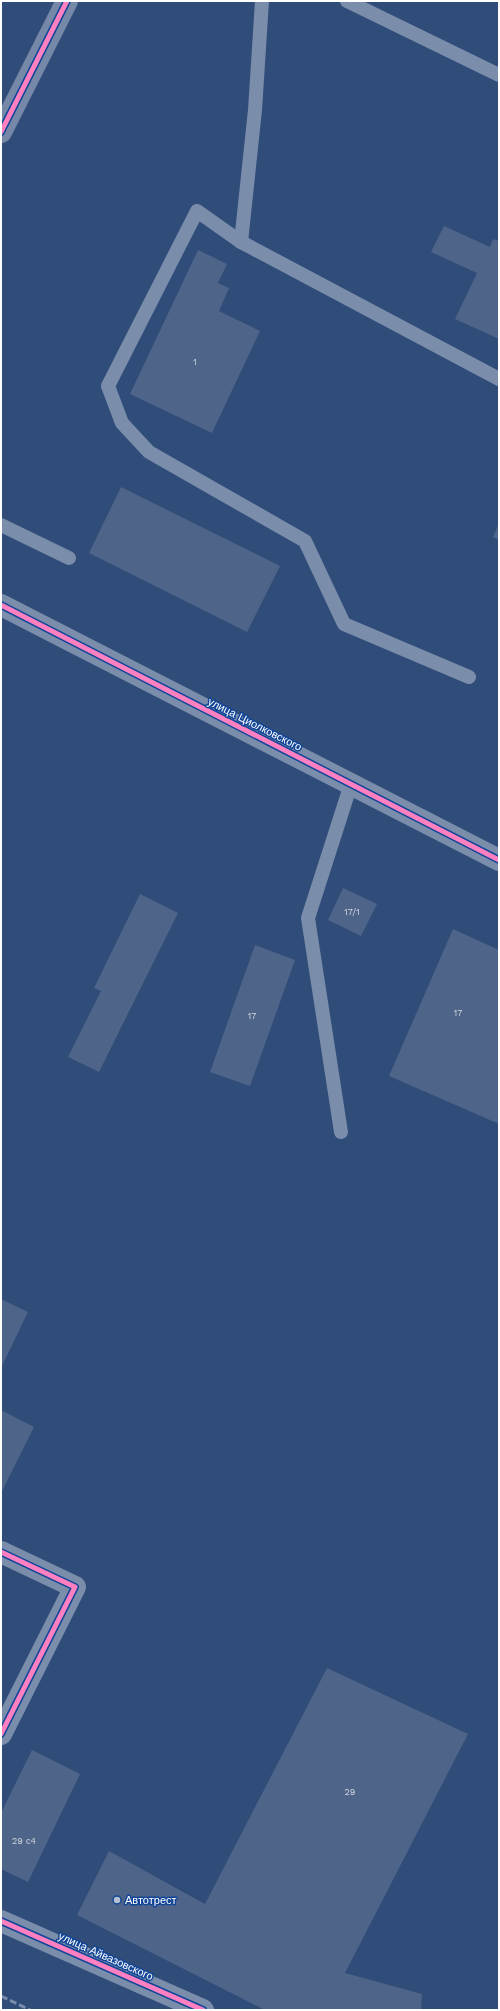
<svg xmlns="http://www.w3.org/2000/svg" width="500" height="2011" viewBox="0 0 500 2011" font-family="'Work Sans',sans-serif">
	<style>
		.building { fill: #4e6488 }
		.lines { fill: none; stroke-linecap: round; stroke-linejoin: round }
		.lane { stroke: #7a8dab; stroke-width: 14 }
		.street { stroke: #7a8dab; stroke-width: 22 }
		.secondary { stroke: #7588a8; stroke-width: 22 }
		.rail { stroke: #7b8daa; stroke-width: 3; stroke-dasharray: 7 3; stroke-linecap: butt }
		.cycleway-casing { stroke: #114598; stroke-width: 8 }
		.cycleway { stroke: #ff80c0; stroke-width: 5 }
		.poi-dot { fill: #b7c0d0; stroke: #114598; stroke-width: 1.5 }
		.labels { text-anchor: middle; stroke-width: 3; stroke-linejoin: round; paint-order: stroke }
		.number-label { font-size: 9px; fill: #d3d8e1 }
		.street-label { font-size: 11px; fill: #fff; stroke: #114598 }
		.poi-label { font-size: 11px; fill: #fff; stroke: #114598; text-anchor: start }
	</style>
	<rect width="100%" height="100%" fill="#304c79"/>
	<g class="building">
		<polygon points="444,226 490,247 493,239 499,241 499,339 455,319 477,273 431,252"/>
		<polygon points="198,250 227,264 218,283 229,288 219,311 260,331 212,433 130,394"/>
		<polygon points="121,487 280,566 247,632 89,553"/>
		<polygon points="499,523 499,540 493,537"/>
		<polygon points="343,888 377,904 361,936 328,920"/>
		<polygon points="140,894 178,913 99,1072 68,1057 101,991 94,988"/>
		<polygon points="453,929 499,950 499,1124 389,1076"/>
		<polygon points="255,945 295,960 250,1086 210,1072"/>
		<polygon points="1,1299 28,1312 1,1368"/>
		<polygon points="1,1410 34,1427 1,1493"/>
		<polygon points="327,1668 468,1734 345,1973 422,1994 421,2010 265,2010 77,1915 109,1851 205,1904"/>
		<polygon points="32,1750 80,1774 28,1882 1,1869 1,1813"/>
	</g>
	<g class="lines">
		<g class="lane">
			<polyline points="347,1 499,75"/>
			<polyline points="241,242 255,110 262,1"/>
			<polyline points="1,525 69,558"/>
			<polyline points="469,677 344,624 305,541 149,452 122,423 108,386 197,211 241,242 499,379"/>
			<polyline points="341,1132 308,918 351,784"/>
		</g>
		<g class="street">
			<polyline points="1,605 499,860"/>
			<polyline points="1,1552 75,1587 1,1734"/>
			<polyline points="1,1921 203,2010"/>
		</g>
		<polyline class="secondary" points="1,132 67,1"/>
		<polyline class="rail" points="1,1996 30,2010"/>
		<defs>
			<g id="cycleway">
				<polyline points="1,132 67,1"/>
				<polyline points="1,605 499,860"/>
				<polyline points="1,1552 75,1587 1,1734"/>
				<polyline points="1,1921 203,2010"/>
			</g>
		</defs>
		<use href="#cycleway" class="cycleway-casing"/>
		<use href="#cycleway" class="cycleway"/>
	</g>
	<circle class="poi-dot" cx="117" cy="1900" r="4"/>
	<g class="labels">
		<g class="number-label">
			<text x="195" y="365">1</text>
			<text x="352" y="915">17/1</text>
			<text x="458" y="1016">17</text>
			<text x="252" y="1019">17</text>
			<text x="350" y="1795">29</text>
			<text x="24" y="1844">29 с4</text>
		</g>
		<g class="street-label">
			<text transform="translate(255 724) rotate(27)" y="4">улица Циолковского</text>
			<text transform="translate(106 1956) rotate(24)" y="4">улица Айвазовского</text>
		</g>
		<g class="poi-label">
			<text x="125" y="1904">Автотрест</text>
		</g>
	</g>
	<rect width="500" height="2011" fill="none" stroke="#ffffff" stroke-width="4"/>
</svg>
